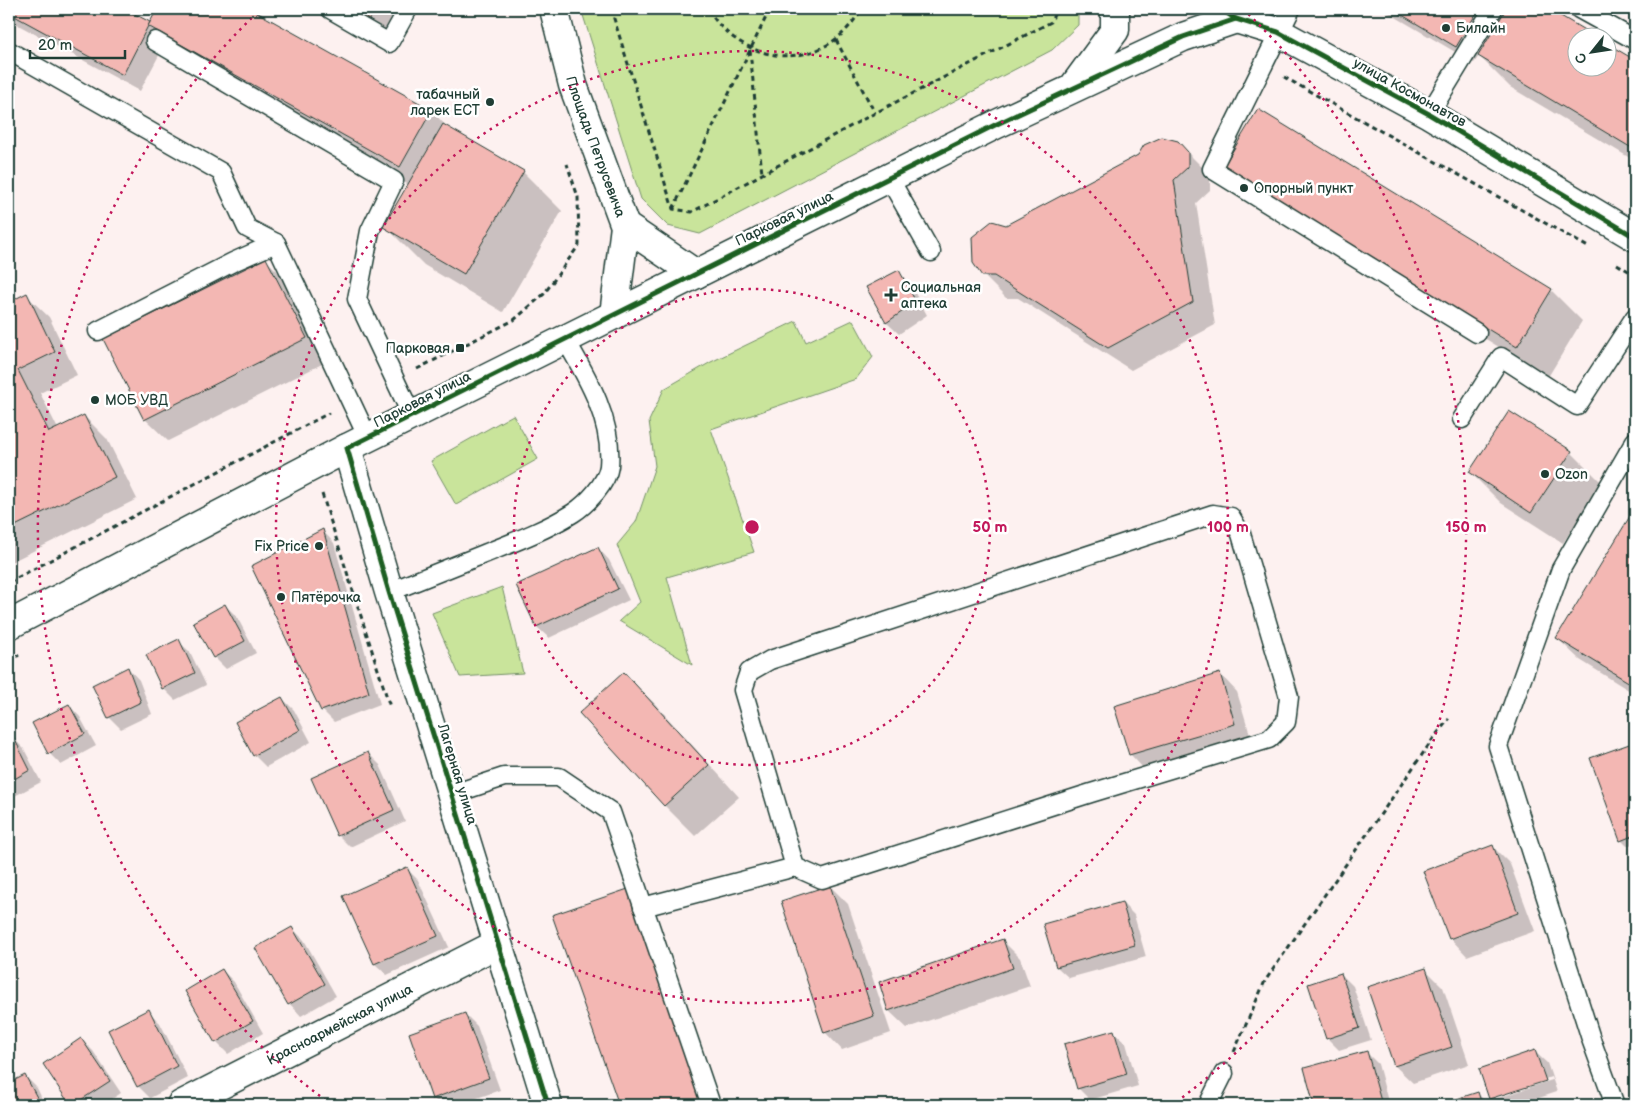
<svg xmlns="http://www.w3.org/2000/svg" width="1644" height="1114" viewBox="0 0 1644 1114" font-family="'Balsamiq Sans',sans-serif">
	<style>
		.green { fill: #c9e49b; stroke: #749068 }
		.shadow { fill: #0003; fill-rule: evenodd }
		.building { fill: #f3b7b3; stroke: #1f3d34 }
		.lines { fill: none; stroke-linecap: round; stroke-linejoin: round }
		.service-casing { stroke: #1f3d34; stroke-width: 21 }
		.minor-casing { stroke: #1f3d34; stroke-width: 31 }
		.tertiary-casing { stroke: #1f3d34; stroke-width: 31 }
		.secondary-casing { stroke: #1f3d34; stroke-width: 31 }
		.path { stroke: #1f3d34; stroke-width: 3; stroke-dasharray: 5 4; stroke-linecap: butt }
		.service { stroke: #fff; stroke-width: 18 }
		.minor { stroke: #fff; stroke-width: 28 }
		.tertiary { stroke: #fff; stroke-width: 28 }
		.secondary { stroke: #fff; stroke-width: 28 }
		.cycleway-casing { stroke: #fff; stroke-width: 8 }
		.cycleway { stroke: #1b5e20; stroke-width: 5 }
		.ring { fill: none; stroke: #c2185b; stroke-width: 2.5; stroke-dasharray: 2.5 5 }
		.poi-dot { fill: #1f3d34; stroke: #fff; stroke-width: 2 }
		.labels { text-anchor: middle; stroke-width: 5; stroke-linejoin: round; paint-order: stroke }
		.poi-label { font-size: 14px; fill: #1f3d34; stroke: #fff; text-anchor: start }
		.street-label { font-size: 14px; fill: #1f3d34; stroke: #fff }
		.centre { fill: #c2185b; stroke: #fff; stroke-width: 2.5 }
		.ring-label { font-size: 15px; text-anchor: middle; font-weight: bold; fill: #c2185b; stroke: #fff; stroke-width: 5; stroke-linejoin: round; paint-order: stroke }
	</style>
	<rect width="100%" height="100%" fill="#fdf1f0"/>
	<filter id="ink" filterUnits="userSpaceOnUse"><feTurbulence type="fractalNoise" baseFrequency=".02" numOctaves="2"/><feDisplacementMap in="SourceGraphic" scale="10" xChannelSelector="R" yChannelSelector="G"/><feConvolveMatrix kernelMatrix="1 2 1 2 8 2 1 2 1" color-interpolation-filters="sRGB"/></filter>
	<g filter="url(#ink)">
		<g class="green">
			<polygon points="581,9 1078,9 1078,25 1052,50 700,234 668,226 641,199"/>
			<polygon points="853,320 873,357 856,379 711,429 754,552 667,577 692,665 619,621 640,602 617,545 636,522 655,466 649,421 664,389 711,362 796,321 806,342"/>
			<polygon points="513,415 538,459 456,505 431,461"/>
			<polygon points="502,587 523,673 460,677 432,613"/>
		</g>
		<g class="shadow">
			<polygon points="9,9 122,9 150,24 158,9 248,9 432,111 448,128 523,172 562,211 503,312 424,265 385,226 409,185 180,56 166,42 140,91 9,20"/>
			<polygon points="333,9 411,9 391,43"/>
			<polygon points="1382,9 1497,9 1503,15 1507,9 1547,9 1595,38 1576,38 1576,68 1606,68 1606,44 1635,61 1635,161 1510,87 1479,56 1474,63"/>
			<polygon points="1177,142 1210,175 1210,190 1196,203 1215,325 1131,370 1018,298 1006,298 983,275 1006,226"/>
			<polygon points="1255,198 1551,290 1582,321 1548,377"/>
			<polygon points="9,240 13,249 9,251"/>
			<polygon points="266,260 288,282 328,361 168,441 145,419"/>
			<polygon points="899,272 910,284 927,315 899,334 887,323 867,287"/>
			<polygon points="26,295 49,317 77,375 40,393 58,429 84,416 107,439 137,499 9,563 9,303"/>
			<polygon points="1571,452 1602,483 1563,543 1501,503 1470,472"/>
			<polygon points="1635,510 1635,694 1580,660 1557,638"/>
			<polygon points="323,531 334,543 380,704 334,722 322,710"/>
			<polygon points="598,548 609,560 629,600 549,638 537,627 518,586"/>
			<polygon points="225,605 237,617 256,653 226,669 214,657 195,622"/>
			<polygon points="178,641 190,652 206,685 175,700 163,688"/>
			<polygon points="128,668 139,680 152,714 121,729 109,717"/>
			<polygon points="624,674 655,704 739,797 695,836 665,806 581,714"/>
			<polygon points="1220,674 1237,692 1252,741 1147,772 1130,754"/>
			<polygon points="282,698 294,710 311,742 266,767 254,755"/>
			<polygon points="69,705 80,717 96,746 61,765 49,753"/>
			<polygon points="12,737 24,749 41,782 9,799 9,739"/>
			<polygon points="1635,743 1635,843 1627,846 1621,840 1592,759"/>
			<polygon points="368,753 380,765 405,821 350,847 338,835"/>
			<polygon points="1492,846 1510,864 1535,931 1467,956 1450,938"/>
			<polygon points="406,868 418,880 449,947 387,975 375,964 345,896"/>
			<polygon points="830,886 848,904 891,1033 842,1050 825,1032"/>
			<polygon points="628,890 650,913 718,1105 620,1105 554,916"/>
			<polygon points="1122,903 1134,915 1146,957 1069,978 1057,967"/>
			<polygon points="292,928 304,940 336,996 301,1016 290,1004 257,948"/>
			<polygon points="1002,940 1020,958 1030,986 907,1028 889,1011"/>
			<polygon points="1425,969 1443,987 1469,1064 1413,1083 1395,1066"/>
			<polygon points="222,970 234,982 263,1033 228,1054 216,1042"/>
			<polygon points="1341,974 1353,986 1371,1040 1339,1050 1328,1039 1309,985"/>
			<polygon points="148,1011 160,1023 188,1078 150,1098 138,1086"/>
			<polygon points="465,1014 477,1026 500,1090 457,1105 440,1105 433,1098"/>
			<polygon points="1114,1032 1126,1043 1138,1086 1090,1100 1078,1088"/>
			<polygon points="81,1039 93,1051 121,1093 103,1105 72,1105 44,1064"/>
			<polygon points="1366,1052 1378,1064 1389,1105 1315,1105 1305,1069"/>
			<path d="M1535,1052L1547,1063L1557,1092L1518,1105H1496L1490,1099L1480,1070ZM1551,1077L1552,1080L1495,1099V1096Z"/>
			<polygon points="25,1076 37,1088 45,1105 9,1105 9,1084"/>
			<polygon points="1478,1094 1489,1105 1442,1105"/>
		</g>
		<g class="building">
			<polygon points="9,9 125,9 150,22 123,75 9,13"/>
			<polygon points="157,9 251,9 432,110 400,167 148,26"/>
			<polygon points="346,9 375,9 368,22"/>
			<polygon points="1392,9 1479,9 1456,47"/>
			<polygon points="1506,9 1549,9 1598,38 1576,38 1576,68 1606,68 1606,43 1635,60 1635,150 1478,56"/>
			<polygon points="1258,109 1552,289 1517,347 1223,167"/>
			<polygon points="443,124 524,171 464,274 383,227"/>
			<polygon points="1162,137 1178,141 1188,152 1188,167 1174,180 1193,302 1108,348 994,276 982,276 973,263 972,237 992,221 1006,225 1138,155 1144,145"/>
			<polygon points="266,258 307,338 144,420 103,339"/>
			<polygon points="899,270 916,302 886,323 866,287"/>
			<polygon points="27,293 55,352 18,370 49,432 84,415 115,477 9,529 9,302"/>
			<polygon points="1509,411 1572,451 1531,513 1469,472"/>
			<polygon points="1635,508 1635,686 1556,638"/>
			<polygon points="323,529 369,693 321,711 251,566"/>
			<polygon points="598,547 618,589 536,627 516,585"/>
			<polygon points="225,604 245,641 213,658 193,622"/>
			<polygon points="179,639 195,673 162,689 146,655"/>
			<polygon points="128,667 141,702 108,718 92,685"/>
			<polygon points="624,672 709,765 664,806 579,713"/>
			<polygon points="1220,673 1235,724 1129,755 1114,706"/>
			<polygon points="282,697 300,730 253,756 235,722"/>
			<polygon points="69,704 85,734 48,754 32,723"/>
			<polygon points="13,736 30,770 9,782 9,738"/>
			<polygon points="1635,742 1635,835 1620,841 1590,758"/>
			<polygon points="368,752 394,810 337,836 311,778"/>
			<polygon points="1493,845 1518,913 1449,939 1423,871"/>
			<polygon points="407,867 438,936 374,964 343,896"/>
			<polygon points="830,885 874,1016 824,1033 781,901"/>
			<polygon points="628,889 704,1105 619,1105 552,915"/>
			<polygon points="1122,902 1135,945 1056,967 1043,924"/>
			<polygon points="292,927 325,984 288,1005 255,948"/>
			<polygon points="1003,939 1013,968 888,1011 879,982"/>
			<polygon points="1426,968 1452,1047 1394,1066 1367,987"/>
			<polygon points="222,969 253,1021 215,1043 185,991"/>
			<polygon points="1341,973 1360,1028 1326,1039 1308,984"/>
			<polygon points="149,1009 177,1066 137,1087 108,1030"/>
			<polygon points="465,1013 489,1078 432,1099 409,1033"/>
			<polygon points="1114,1030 1127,1074 1077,1089 1064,1044"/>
			<polygon points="81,1038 110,1081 73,1105 70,1105 43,1064"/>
			<polygon points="1535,1050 1546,1081 1489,1099 1479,1069"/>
			<polygon points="1367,1051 1382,1105 1314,1105 1304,1068"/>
			<polygon points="25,1075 41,1105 9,1105 9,1083"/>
			<polygon points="1478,1092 1482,1105 1438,1105"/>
		</g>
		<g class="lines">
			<defs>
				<g id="service">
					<polyline points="330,9 389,43 408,9"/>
					<polyline points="1291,9 1212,169 1477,333"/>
					<polyline points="1579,9 1635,40"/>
					<polyline points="155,41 394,181 370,231 357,299 412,416"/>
					<polyline points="9,51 221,172 247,228 276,243 368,438"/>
					<polyline points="1429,114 1493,9"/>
					<polyline points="889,178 931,252"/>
					<polyline points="98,331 233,262 276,243"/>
					<polyline points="1462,419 1501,357 1577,406 1635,317"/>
					<path d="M389,592C421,579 452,567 484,554C514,542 546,530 573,513C587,504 607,483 609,466C613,420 587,377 565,339"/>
					<polyline points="453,794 504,777 559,777 611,812 711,1105"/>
					<polyline points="643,907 795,867 822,879 1091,793 1269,739 1286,722 1289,697 1241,534 1231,517 1213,514 770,660 749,672 743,690 795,867"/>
					<polyline points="1208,1105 1224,1073"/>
					<polyline points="1615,1105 1592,1042 1498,746 1561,569 1635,441"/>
				</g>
				<g id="minor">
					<path id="s1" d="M181,1105L497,944"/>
				</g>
				<g id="tertiary">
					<path id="s2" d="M554,9L573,85L625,226L614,315"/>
					<polyline points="1221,10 1236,19 1278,32 1429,114 1635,237"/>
					<polyline points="1074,86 1115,30 1115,9"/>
					<polyline points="625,226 696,274"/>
					<polyline points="548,1105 389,592 347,448 997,124 1183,37 1236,19"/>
				</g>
				<polyline id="secondary" points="9,625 347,448"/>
			</defs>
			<use href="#service" class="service-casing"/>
			<use href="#minor" class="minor-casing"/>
			<use href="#tertiary" class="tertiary-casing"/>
			<use href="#secondary" class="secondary-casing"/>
			<g class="path">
				<polyline points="611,9 673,209 692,212 875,113 1051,22 1056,9"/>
				<path d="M709,9C714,21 726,33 737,40C782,70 836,56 861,9"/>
				<path d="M769,10C782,13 793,15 805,9"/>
				<polyline points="836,40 875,113"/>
				<polyline points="750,50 762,174"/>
				<polyline points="1284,77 1588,247"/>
				<polyline points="673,209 770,9"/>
				<polyline points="1617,264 1635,275"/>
				<polyline points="417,369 514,320 544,294 579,245 578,197 567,164"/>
				<polyline points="322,494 390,707"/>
				<polyline points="9,582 329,413"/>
				<polyline points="9,661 19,655"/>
				<polyline points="1234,1052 1265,981 1435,736 1449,719"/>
			</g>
			<use href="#service" class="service"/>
			<use href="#minor" class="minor"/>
			<use href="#tertiary" class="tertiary"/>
			<use href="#secondary" class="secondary"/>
			<defs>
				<g id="cycleway">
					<polyline points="1220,9 1236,19 1278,32 1429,114 1635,237"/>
					<polyline points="548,1105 389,592 347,448 997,124 1183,37 1236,19"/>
				</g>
			</defs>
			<use href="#cycleway" class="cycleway-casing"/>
			<use href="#cycleway" class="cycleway"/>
		</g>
	</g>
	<g class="ring">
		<circle cx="752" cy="527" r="238"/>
		<circle cx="752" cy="527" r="476"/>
		<path d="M332 1105A714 714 0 0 1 261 9M1243 9A714 714 0 0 1 1172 1105"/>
	</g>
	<g class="poi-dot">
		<circle cx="1446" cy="28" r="5"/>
		<circle cx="490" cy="102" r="5"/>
		<circle cx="1244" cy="188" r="5"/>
		<path d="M888.5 287.5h5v5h5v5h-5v5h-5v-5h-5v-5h5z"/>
		<rect x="455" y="343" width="10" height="10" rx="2.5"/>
		<circle cx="95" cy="400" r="5"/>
		<circle cx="1545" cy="474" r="5"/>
		<circle cx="319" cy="546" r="5"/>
		<circle cx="281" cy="597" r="5"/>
	</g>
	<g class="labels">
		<g class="poi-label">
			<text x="1456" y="33">Билайн</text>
			<text x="480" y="99" text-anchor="end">табачный<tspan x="480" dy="16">ларек ЕСТ</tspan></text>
			<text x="1254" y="193">Опорный пункт</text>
			<text x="901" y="292">Социальная<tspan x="901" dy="16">аптека</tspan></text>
			<text x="450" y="353" text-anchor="end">Парковая</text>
			<text x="105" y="405">МОБ УВД</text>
			<text x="1555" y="479">Ozon</text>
			<text x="309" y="551" text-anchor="end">Fix Price</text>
			<text x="291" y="602">Пятёрочка</text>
		</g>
		<g class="street-label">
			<text transform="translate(1410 92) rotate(29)" y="5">улица Космонавтов</text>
			<text dy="5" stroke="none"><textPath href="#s2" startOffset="144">Площадь Петрусевича</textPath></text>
			<text transform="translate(784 218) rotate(-26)" y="5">Парковая улица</text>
			<text transform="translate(422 399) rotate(-27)" y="5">Парковая улица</text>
			<text transform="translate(458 774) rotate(73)" y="5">Лагерная улица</text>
			<text dy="5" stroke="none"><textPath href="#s1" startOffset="178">Красноармейская улица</textPath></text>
		</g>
	</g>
	<circle cx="752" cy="527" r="8" class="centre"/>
	<g class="ring-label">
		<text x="990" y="532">50 m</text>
		<text x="1228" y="532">100 m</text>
		<text x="1466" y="532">150 m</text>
	</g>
	<rect width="1644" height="1114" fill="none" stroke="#fff" stroke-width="30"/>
	<rect x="15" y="15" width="1614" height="1084" fill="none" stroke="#1f3d34" stroke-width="2" filter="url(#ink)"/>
	<g transform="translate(1592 52) rotate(240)"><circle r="24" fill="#ffffff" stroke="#a5b1ae"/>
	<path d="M0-4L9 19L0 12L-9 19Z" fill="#1f3d34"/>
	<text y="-8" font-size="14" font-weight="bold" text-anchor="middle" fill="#1f3d34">С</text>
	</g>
	<path d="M30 50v8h95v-8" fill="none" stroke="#1f3d34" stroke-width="2.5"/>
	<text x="38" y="50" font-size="15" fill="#1f3d34" stroke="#ffffff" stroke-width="4" paint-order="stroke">20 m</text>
</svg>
